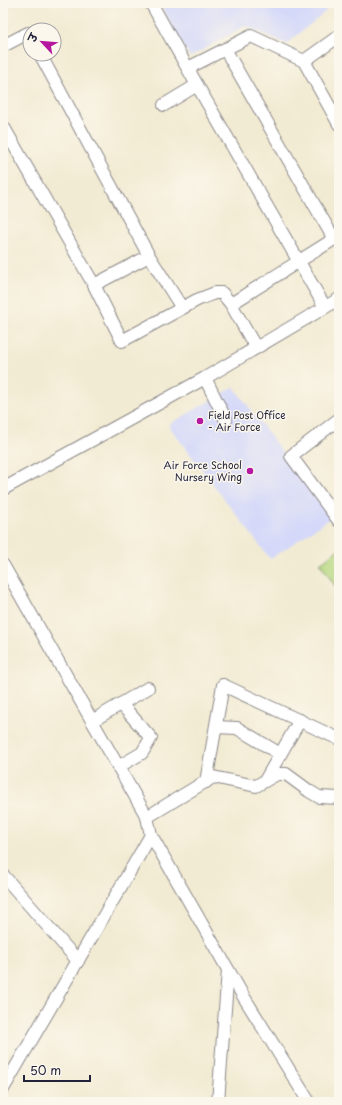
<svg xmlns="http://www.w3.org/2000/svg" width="342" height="1105" viewBox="0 0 342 1105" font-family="'Playpen Sans','Playpen Sans Deva',sans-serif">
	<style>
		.built { fill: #d4d8f9 }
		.park { fill: #b6d77f; stroke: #6c7c5d }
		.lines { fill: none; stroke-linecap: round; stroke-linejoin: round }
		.minor-casing { stroke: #8a8687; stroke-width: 14 }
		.minor { stroke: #fff; stroke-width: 12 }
		.poi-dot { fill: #b5179e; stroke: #fbf7ec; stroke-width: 1.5 }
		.labels { text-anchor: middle; stroke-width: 3; stroke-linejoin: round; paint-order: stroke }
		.poi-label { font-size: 10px; fill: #22223b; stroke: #fbf7ec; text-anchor: start }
	</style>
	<rect width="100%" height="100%" fill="#fbf7ec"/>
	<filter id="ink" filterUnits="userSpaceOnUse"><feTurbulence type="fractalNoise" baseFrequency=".025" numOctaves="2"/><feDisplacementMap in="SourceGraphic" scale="8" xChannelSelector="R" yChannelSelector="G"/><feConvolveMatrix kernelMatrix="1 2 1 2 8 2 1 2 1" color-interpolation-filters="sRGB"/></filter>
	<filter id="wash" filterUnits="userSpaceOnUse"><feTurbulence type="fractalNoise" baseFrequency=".012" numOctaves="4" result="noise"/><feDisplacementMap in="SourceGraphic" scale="16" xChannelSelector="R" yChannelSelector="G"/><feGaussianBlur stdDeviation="0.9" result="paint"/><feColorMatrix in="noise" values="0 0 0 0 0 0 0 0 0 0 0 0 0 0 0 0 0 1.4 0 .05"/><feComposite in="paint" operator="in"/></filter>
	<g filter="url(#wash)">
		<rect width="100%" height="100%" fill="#f2ebd3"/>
		<g class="built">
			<polygon points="159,3 323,3 327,10 287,44 245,26 190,57"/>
			<polygon points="234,387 331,518 270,559 168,425"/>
		</g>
		<polygon class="park" points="339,549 339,592 320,563"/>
	</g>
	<g filter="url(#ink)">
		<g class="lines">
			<defs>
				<g id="minor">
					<polyline points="151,3 197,85 325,307"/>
					<polyline points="3,46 28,33 30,36"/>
					<polyline points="225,49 334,239"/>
					<polyline points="40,54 149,256 182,308"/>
					<polyline points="304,61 339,124"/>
					<polyline points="188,68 251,36 304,61 339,36"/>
					<polyline points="164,105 197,85"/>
					<polyline points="3,126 94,285 122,341 197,300 215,293 222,293 231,304 256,348"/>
					<polyline points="94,285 149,256"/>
					<polyline points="231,304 339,236"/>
					<polyline points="205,378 226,420"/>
					<polyline points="339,419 291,456 339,521"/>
					<polyline points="3,489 205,378 339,299"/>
					<polyline points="3,565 147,817 151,835 242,994 309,1102"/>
					<polyline points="92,721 148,688"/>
					<polyline points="216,727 237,728 280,754"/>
					<polyline points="118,767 142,753 151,738 121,704"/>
					<polyline points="266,779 300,720"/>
					<polyline points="206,782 223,685 339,739"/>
					<polyline points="147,817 213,777 256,786 277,774 286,774 309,791 319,797 339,798"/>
					<polyline points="3,875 78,961"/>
					<polyline points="3,1089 151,835"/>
					<polyline points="218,1102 228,970"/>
				</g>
			</defs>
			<use href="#minor" class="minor-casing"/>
			<use href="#minor" class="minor"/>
		</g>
	</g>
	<g class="poi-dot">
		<circle cx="200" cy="421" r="4"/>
		<circle cx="250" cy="471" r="4"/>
	</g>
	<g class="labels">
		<g class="poi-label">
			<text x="208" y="419">Field Post Office<tspan x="208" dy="12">- Air Force</tspan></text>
			<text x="242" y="469" text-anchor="end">Air Force School<tspan x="242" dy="12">Nursery Wing</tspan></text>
		</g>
	</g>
	<rect width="342" height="1105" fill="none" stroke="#fbf7ec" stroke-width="16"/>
	<g transform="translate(42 42) rotate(296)"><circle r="19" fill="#fbf7ec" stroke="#a4a2a5"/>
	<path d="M0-3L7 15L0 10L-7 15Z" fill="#b5179e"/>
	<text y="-6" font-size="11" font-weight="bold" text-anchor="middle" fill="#22223b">उ</text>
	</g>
	<path d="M24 1075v6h66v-6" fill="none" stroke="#22223b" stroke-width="2"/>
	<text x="30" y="1075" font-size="12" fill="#22223b" stroke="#fbf7ec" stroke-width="3" paint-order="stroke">50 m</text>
</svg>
